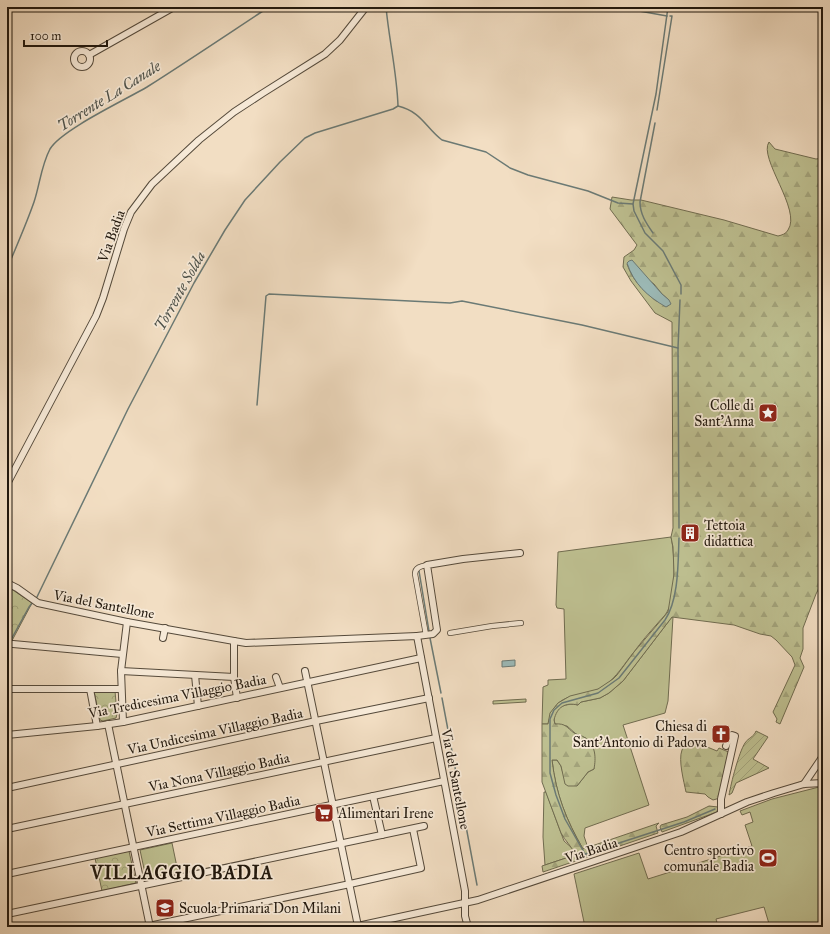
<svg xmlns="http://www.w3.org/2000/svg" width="830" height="934" viewBox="0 0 830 934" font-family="'IM FELL Great Primer',serif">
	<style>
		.grass { fill: #bec091; stroke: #706c50 }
		.forest { fill: url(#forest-firs); stroke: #706c50; fill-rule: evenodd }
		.park { fill: url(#park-crowns); stroke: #706c50 }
		.garden { fill: url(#garden-furrows); stroke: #706c50 }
		.water { fill: #9cbbb9; stroke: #6b7a75 }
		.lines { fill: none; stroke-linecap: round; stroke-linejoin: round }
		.stream { stroke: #6b7a75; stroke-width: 1.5 }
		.pedestrian-casing { stroke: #554a3b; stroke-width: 6 }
		.minor-casing { stroke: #554a3b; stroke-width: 8 }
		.pedestrian { stroke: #f7ead8; stroke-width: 4.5 }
		.minor { stroke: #f7ead8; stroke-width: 6 }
		.labels { text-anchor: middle; stroke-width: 3.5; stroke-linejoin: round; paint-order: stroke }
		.street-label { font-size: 14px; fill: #21180e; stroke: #f7ead8 }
		.poi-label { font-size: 14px; fill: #21180e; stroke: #f7ead8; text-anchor: end }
		.water-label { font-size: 15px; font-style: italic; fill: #4c514a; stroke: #f7ead8 }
		.district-label { font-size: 18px; font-weight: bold; letter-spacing: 1px; fill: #21180e; stroke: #f7ead8 }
	</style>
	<defs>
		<pattern id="forest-firs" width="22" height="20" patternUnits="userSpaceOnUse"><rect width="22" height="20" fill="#bec091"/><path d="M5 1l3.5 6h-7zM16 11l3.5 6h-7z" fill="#a3a47c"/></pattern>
		<pattern id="park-crowns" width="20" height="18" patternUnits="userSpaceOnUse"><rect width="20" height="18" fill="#bec091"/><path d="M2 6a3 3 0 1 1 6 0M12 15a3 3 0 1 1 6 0" fill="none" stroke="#a3a47c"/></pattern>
		<pattern id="garden-furrows" width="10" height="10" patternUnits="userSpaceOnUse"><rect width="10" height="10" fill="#bec091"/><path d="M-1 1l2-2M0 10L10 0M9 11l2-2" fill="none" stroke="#a3a47c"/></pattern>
	</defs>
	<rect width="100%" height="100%" fill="#f2dec3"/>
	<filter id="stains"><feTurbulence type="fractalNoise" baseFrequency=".005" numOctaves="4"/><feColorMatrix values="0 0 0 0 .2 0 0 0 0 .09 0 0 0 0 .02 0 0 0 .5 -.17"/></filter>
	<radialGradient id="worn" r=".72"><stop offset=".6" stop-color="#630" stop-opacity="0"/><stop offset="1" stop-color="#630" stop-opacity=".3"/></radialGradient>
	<g class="grass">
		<path d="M671,537C675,554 676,597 667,612C665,616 660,620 657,624C649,633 641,642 634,652C624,664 617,677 604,686C581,701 556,687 548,724H542L543,687L548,685V680L566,679L564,609L557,608L556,605L558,552Z"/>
		<path d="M672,617H673L668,701L665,713L623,725L649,805L585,828L584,836L588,848L583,849C566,819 556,795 552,760H557L561,766L563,773L577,786L588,772L594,769L586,738L576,734L567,726L555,724C550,709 565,702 578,705L581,702L600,698L609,693L623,681Z"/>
		<polygon points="526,699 526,702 493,704 493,701"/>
		<polygon points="823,786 823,927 770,927 764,907 716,919 718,927 585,927 574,874 639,853 648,879 752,846 745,825 753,822 750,812 742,815 740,811 772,799"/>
		<polygon points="544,792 546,792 561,833 564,841 572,848 575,855 545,865 543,837"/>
		<polygon points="172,843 178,872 146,878 140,850"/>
	</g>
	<g class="forest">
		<path d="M769,142L775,149L816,159L823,158V580L816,594L803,628V649L800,658L804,667L780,724L776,722L777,719L773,712L795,665L792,657L776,640L771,636L760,634L734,625L672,617L623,681L609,693L600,698L581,702L578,705C565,702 557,707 554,720L555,724C566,723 567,728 574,733C577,735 582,735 585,738C596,745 596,758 594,769L588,772L577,786H568L565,784L561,766L557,760H552C556,794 566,820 583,849L659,823L656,826L658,833L543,872L542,866L575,855C572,846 565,841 561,833L542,782V724H548L550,713L558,703L570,696L598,689L613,679L617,675L634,652L668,612L674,574L673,547L671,537L673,528L672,322L655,313L631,281L623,267L624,257L634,250L637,245L610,209L612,197L631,200H641L724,220L778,236C782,235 786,234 788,230C802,210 758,158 769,142ZM627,264L654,284L662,294L669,300L656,301C642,289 633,281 627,264Z"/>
		<path d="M695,742L717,751L719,748L731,753L720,798L713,800L708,797L705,794L686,792C684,782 678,760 682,750C684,745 690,744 695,742Z"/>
		<polygon points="709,806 718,807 717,812 662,832 660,827 661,825 687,817"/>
	</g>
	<g class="park">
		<polygon points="7,586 32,603 7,650"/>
		<polygon points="94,691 115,691 117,714 116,718 103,721 100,720"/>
		<polygon points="129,851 136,883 102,891 95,858"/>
	</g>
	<path class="garden" d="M756,731L768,737L753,759L769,768L736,783L732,793L729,795C731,783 739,752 745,743C748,738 754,737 756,731Z"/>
	<g class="water">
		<path d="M632,260L662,294L669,300L671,304L666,307C647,296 634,284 627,263L629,261Z"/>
		<polygon points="515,660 515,666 502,667 502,661"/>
	</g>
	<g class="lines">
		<g class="stream">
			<polyline points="617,7 667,16"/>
			<polyline points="668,7 656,94 633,204 634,211 645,233 663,251 681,285 681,294"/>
			<path d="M398,106C422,112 425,127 442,140L486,152L510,168L528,175L588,191L618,203L633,204"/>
			<polyline points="657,110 672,16 670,16"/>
			<path d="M653,233C646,223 640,214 640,202L655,123"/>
			<path d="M7,269C16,247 26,225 34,202C40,184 41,166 50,149C61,130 125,100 147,87C188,61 228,34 269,7"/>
			<polyline points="257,405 266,296 269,294 450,303 462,301 582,325 678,348"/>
			<polyline points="679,528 678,348 680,300"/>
			<polyline points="419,571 429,631"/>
			<path d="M36,599L128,409L194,283L225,230L245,200L280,162L305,138L315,133L393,109L398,106C397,73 389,40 386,7"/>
			<polyline points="430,638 441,693"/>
			<polyline points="7,647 29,607 33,602"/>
			<polyline points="442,698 477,885"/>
			<path d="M585,854L565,819L556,795L550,773V719L554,710L562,703L598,693L619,678L665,620C679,599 678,562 679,538"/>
			<polyline points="586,855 585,854 684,822 715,809"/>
		</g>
		<defs>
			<g id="pedestrian">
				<polyline points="450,633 492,626 521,623"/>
				<path d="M426,635L415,574C415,567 422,566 427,565"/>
			</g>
			<g id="minor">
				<circle cx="82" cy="59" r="8"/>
				<polyline points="89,55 174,7"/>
				<polyline points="7,484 96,316 103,298 124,229 131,212 152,184 199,140 234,112 263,93 325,54 340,40 366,7"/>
				<polyline points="7,583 17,588 38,603 127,622 234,641 246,643 417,636 465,891 465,916 468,927"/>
				<polyline points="417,636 433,634 437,630 427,565 463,559 520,553"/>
				<polyline points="163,638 165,628"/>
				<polyline points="234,641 234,677 237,698"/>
				<polyline points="13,644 122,654"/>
				<polyline points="121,671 234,677"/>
				<polyline points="305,671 358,926"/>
				<polyline points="195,675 198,706"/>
				<polyline points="276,677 280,688"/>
				<polyline points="7,689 121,689"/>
				<polyline points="90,689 97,726"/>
				<polyline points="123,722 121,671 127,622"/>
				<polyline points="108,724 150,927"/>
				<polyline points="7,735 97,726 123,722 421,658"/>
				<polyline points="804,784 823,756"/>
				<polyline points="7,788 316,721 429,698"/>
				<polyline points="373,796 382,835"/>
				<polyline points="721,814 721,799 735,736 732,735 730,736 726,746"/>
				<polyline points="7,829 436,738"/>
				<polyline points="7,874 444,781"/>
				<polyline points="7,914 424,826"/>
				<polyline points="144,927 350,884 421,868 413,829"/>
				<polyline points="353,927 478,900 681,832 747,802 774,793 804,784 823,783"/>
			</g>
		</defs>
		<use href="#pedestrian" class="pedestrian-casing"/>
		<use href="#minor" class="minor-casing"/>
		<use href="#pedestrian" class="pedestrian"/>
		<use href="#minor" class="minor"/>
	</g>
	<defs>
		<symbol id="sight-square" viewBox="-11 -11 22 22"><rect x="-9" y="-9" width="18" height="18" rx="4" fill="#8f2418" stroke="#f7ead8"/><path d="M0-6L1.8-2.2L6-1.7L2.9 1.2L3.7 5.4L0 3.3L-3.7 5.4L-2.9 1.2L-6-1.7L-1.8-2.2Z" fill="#fff"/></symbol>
		<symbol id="building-square" viewBox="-11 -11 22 22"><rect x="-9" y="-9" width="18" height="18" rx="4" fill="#8f2418" stroke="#f7ead8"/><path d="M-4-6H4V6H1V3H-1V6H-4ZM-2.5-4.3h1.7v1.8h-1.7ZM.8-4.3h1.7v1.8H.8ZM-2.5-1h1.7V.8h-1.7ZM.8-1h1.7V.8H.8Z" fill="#fff"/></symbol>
		<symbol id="church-square" viewBox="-11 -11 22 22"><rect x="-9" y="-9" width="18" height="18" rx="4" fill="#8f2418" stroke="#f7ead8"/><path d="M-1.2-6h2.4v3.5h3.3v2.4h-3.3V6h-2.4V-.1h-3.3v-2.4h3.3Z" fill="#fff"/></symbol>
		<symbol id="supermarket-square" viewBox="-11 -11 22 22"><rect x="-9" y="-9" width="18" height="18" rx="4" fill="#8f2418" stroke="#f7ead8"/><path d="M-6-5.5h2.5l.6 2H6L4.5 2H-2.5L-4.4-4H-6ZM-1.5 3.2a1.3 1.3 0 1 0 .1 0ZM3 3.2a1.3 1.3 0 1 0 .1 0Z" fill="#fff"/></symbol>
		<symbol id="stadium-square" viewBox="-11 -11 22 22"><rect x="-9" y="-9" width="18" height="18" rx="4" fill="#8f2418" stroke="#f7ead8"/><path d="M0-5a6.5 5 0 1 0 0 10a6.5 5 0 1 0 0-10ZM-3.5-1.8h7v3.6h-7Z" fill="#fff"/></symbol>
		<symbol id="school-square" viewBox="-11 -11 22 22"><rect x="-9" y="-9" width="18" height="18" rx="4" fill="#8f2418" stroke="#f7ead8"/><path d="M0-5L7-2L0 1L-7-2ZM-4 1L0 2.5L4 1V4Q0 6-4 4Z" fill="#fff"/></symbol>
	</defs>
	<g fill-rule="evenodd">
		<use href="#sight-square" x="757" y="402" width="22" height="22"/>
		<use href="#building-square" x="679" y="522" width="22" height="22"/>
		<use href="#church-square" x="710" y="723" width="22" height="22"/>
		<use href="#supermarket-square" x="313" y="802" width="22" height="22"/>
		<use href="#stadium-square" x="757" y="847" width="22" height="22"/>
		<use href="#school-square" x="154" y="897" width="22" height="22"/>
	</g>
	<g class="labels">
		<g class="street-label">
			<text transform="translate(111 236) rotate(-70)" y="5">Via Badia</text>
			<text transform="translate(104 604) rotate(11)" y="5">Via del Santellone</text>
			<text transform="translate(177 696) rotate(-11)" y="5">Via Tredicesima Villaggio Badia</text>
			<text transform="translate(215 731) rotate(-12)" y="5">Via Undicesima Villaggio Badia</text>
			<text transform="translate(219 772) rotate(-12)" y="5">Via Nona Villaggio Badia</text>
			<text transform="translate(456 779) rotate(79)" y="5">Via del Santellone</text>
			<text transform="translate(223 816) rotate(-12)" y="5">Via Settima Villaggio Badia</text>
			<text transform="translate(591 850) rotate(-18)" y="5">Via Badia</text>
		</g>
		<g class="poi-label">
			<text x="754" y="410">Colle di<tspan x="754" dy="16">Sant'Anna</tspan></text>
			<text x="704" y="530" text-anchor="start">Tettoia<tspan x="704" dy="16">didattica</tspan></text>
			<text x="707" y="731">Chiesa di<tspan x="707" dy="16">Sant'Antonio di Padova</tspan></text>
			<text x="338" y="818" text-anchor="start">Alimentari Irene</text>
			<text x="754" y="855">Centro sportivo<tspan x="754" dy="16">comunale Badia</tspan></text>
			<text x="179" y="913" text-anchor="start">Scuola Primaria Don Milani</text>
		</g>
		<g class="water-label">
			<text transform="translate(109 96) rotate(-32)" y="5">Torrente La Canale</text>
			<text transform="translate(180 291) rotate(-61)" y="5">Torrente Solda</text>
		</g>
		<g class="district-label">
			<text x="182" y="879">VILLAGGIO BADIA</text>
		</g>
	</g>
	<rect width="830" height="934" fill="none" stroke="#f2dec3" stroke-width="24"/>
	<rect x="8" y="8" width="814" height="918" fill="none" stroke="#21180e" stroke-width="2"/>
	<rect x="12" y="12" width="806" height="910" fill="none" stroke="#21180e"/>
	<path d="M24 40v6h83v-6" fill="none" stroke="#21180e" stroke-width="2"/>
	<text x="30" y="40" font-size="12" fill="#21180e" stroke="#f7ead8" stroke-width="3" paint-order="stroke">100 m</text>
	<rect width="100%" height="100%" filter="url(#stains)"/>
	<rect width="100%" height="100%" fill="url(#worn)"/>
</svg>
